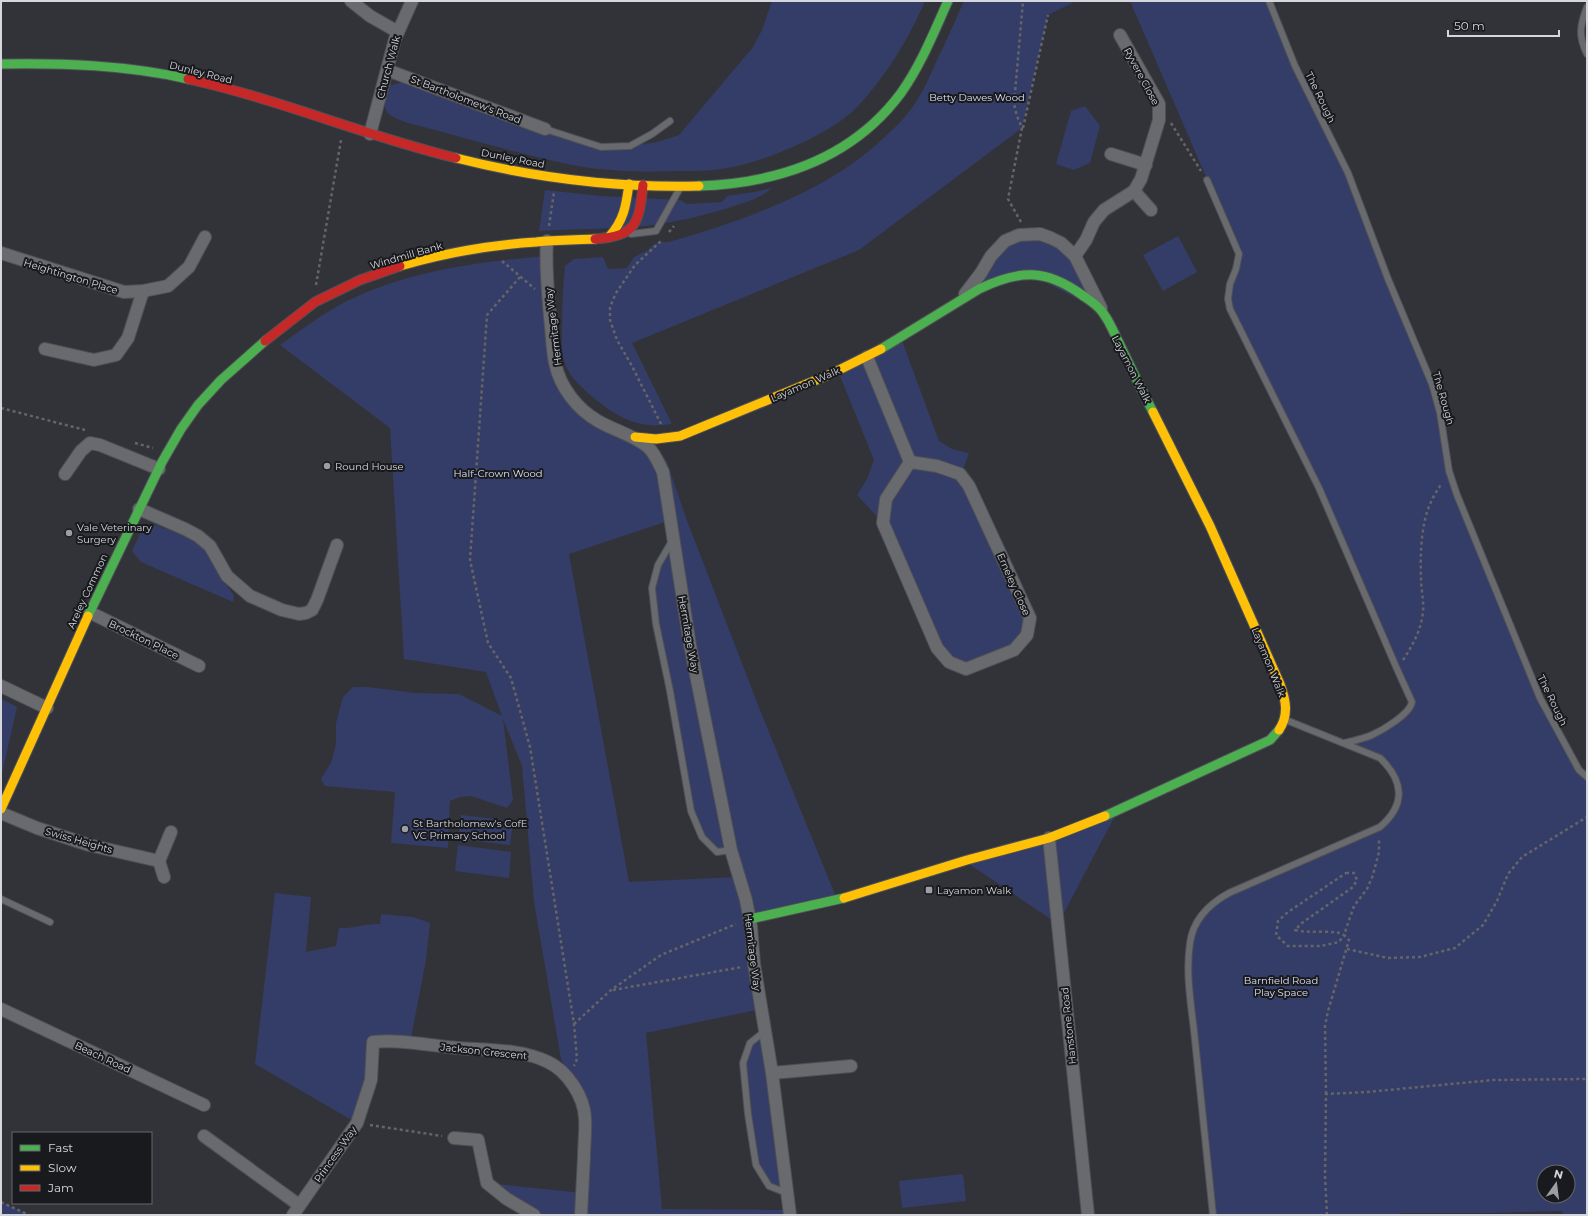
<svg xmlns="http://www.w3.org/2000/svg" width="1588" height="1216" viewBox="0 0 1588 1216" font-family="Montserrat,sans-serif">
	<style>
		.green { fill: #343d67; fill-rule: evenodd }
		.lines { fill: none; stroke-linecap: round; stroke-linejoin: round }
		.lane-casing { stroke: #4f5055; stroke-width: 8 }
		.street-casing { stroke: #4f5055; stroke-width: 14 }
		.fast-casing { stroke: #4f5055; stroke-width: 11 }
		.slow-casing { stroke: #4f5055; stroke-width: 11 }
		.jam-casing { stroke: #4f5055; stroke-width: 11 }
		.path { stroke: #656568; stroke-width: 2.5; stroke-dasharray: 3 3; stroke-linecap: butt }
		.lane { stroke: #696a6e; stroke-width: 6 }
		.street { stroke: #696a6e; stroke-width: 12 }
		.fast { stroke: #4caf50; stroke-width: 9 }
		.slow { stroke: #ffc107; stroke-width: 9 }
		.jam { stroke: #c62828; stroke-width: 9 }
		.poi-dot { fill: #9d9ea3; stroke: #191a1e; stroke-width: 1.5 }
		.labels { text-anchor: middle; stroke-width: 4; stroke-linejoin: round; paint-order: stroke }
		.street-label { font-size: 10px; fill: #d6d7dd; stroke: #191a1e }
		.park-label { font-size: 10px; fill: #dbe1f7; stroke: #191a1e }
		.poi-label { font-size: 10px; fill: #d6d7dd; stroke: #191a1e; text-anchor: start }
	</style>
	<rect width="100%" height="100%" fill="#323338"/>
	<g class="green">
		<path d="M772,1H925C909,39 882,83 852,112C838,124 822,133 806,141C782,152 758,162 732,167C716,171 698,171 681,171C647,172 612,172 578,166C521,155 464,137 408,123C382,113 382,112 389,86L412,79L601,147L630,146L657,142L679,135L753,47L762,30Z"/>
		<path d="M964,1H1076L1048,15L1022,128L859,250L632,343L672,424C637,430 615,416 589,394C574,380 566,373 562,352C561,344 562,335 562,327C562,307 563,287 565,266L574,259L603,257L608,269L627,268L634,257L648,250L654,244L660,242H669C747,219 831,191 890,132C899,124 907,115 914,105C923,92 930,76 936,62C946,42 955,21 964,1Z"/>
		<path d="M1130,1H1269L1295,66L1348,173L1432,384L1449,471L1540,698L1581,769L1587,770V1215H1563L1562,1211L1491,1213H1401L1400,1215H1214L1189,984L1193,931L1218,899L1311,858L1389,819L1398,790L1389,766L1347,743L1371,735L1411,707L1319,488L1228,299L1239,253ZM1544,1172H1568V1196H1544Z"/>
		<polygon points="1085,106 1100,126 1090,163 1074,170 1056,164 1071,111"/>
		<path d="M772,188C760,199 743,203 728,208C701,216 673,223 645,226C610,229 574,229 539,231L545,190L601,196L680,200L687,204L722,202L727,196L754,192Z"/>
		<polygon points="1019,235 1061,243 1103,312 1030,274 963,297 981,273"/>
		<polygon points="1178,236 1197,272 1163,291 1143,255"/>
		<path d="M546,256L555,364L581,409L652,440L667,462L686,518L760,710L836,897L750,919L761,1009L646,1033L662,1209L789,1210L790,1215H534L487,1183L582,1193L585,1116L561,1059L534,902L522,766L503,719L513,800L507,808L471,796L460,797L450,801L448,848L391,843L395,792L325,786L321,779L331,763L336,744V723L343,697L353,687H368L415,693L459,694L502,716L486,672L404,659L390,428L280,345C301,330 321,315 343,303C406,271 477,262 546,256ZM665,522L673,540L658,565L652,588L691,811L702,837L717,852L731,851L736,877L629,882L569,554Z"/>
		<polygon points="901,338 939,441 952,449 969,453 961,475 1030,618 1014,650 966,669 949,662 883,523 857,495 867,479 874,460 838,371"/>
		<polygon points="144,525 156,525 200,542 212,556 226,584 234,596 233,602 141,562 132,551"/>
		<polygon points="1,699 17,707 1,778"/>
		<polygon points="1116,814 1058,924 969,864"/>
		<polygon points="461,815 513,821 510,845 458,839"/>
		<polygon points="458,845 511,852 509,878 455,871"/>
		<path d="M275,893L311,897L306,952L336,946L339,928C353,929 365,923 380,924L381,914L413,917L430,923L426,960L410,1043L373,1042L357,1123L255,1064Z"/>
		<polygon points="765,1031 787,1193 769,1186 756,1165 743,1063 750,1043"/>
		<polygon points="963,1174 966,1201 902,1208 899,1181"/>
		<polygon points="1,1202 30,1215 1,1215"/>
	</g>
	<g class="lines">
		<defs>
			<g id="lane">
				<polyline points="1269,1 1295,66 1348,173 1388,279 1432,384 1440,413 1449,471 1457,495 1540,698 1579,770 1587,777"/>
				<path d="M1587,7C1580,25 1578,36 1587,54"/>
				<polyline points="545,129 601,147 630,146 652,134 670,121"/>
				<path d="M1207,180L1239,254L1236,269L1230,284L1228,299L1230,309L1319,488L1397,669L1412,702C1410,714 1383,730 1372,735C1363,739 1353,741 1344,743"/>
				<polyline points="631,234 656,231 680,188"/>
				<polyline points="672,541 658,565 652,588 656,624 670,691 691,811 702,837 717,852 731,850"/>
				<polyline points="1,899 50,922"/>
				<polyline points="765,1031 750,1043 743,1063 748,1114 756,1165 769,1186 787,1193"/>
				<path d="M1213,1215C1207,1157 1201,1098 1195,1040C1192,1009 1185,975 1190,943C1193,920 1209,904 1229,893L1380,827C1406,805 1404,781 1380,758L1286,720"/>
			</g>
			<g id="street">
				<polyline points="351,1 370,16 398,32"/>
				<polyline points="387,70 545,129"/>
				<polyline points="370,134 395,39 412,1"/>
				<polyline points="1111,154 1146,165"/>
				<polyline points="1134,191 1151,210"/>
				<path d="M547,241C545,266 548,292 550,318C552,333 552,349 555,363C560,387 577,409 598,421C615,431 634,435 649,448C655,454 659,464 663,472L690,645L731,850L746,900L751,926L754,964L772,1073L790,1215"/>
				<polyline points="1,253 124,292 143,291 168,286 189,267 205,237"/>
				<polyline points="965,294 981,273 991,256 1005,241 1019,235 1040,234 1051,238 1061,243 1075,256"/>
				<polyline points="1101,308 1075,256 1086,240 1094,222 1104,210 1134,191 1141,179 1159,120 1159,104 1120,35"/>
				<polyline points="45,349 94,360 116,355 128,338 143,291"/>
				<polyline points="867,357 910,462 937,466 960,474 969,486 1030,618 1027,635 1014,650 966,669 949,662 937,648 883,523 886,499 910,462"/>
				<polyline points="65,474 81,451 90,443 100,445 159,469"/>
				<polyline points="139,509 185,529 198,536 210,546 227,576 250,596 282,610 299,614 306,613 312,610 317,600 337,545"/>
				<polyline points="89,612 199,666"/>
				<polyline points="1,686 47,708"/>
				<polyline points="1,813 37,828 89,845 159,861 164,877"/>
				<polyline points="1049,838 1088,1215"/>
				<polyline points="159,861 171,832"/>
				<polyline points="1,1009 204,1105"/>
				<polyline points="772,1073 851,1066"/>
				<polyline points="204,1136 299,1205"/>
				<polyline points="454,1138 478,1140 487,1183 507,1199 534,1215"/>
				<path d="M293,1215L357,1123L371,1080L373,1042C401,1039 430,1046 458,1048C487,1050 521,1049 548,1062C567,1071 584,1096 585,1118C586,1131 584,1144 584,1157C583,1177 582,1196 581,1215"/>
			</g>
			<g id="fast">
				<path d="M1,64C64,63 126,65 188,79"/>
				<path d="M699,186C779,183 852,159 901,93C921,65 934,32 948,1"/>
				<path d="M881,349L979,289C1019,270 1045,268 1082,295C1089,300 1099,306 1103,313C1110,322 1114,333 1119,343C1130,366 1141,389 1153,412"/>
				<polyline points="88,616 162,462 181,429 198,405 221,380 265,341"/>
				<polyline points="1105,816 1270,740 1279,730"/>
				<polyline points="750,919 844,898"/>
			</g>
			<g id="slow">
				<path d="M456,158C535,178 618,188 699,186"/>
				<path d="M609,237C624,220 626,206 629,184"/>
				<path d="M400,266C444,253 491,245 536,242C556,240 575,240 595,239"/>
				<path d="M1153,412L1210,526L1280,684C1286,700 1289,715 1279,730"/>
				<polyline points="635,437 656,439 680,436 831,374 881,349"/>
				<polyline points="1,809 88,616"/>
				<polyline points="844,898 967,860 1049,838 1105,816"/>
			</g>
			<g id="jam">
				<path d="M188,79C279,99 365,136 456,158"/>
				<path d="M595,239C637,236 639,223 643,185"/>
				<polyline points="265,341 315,302 360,280 400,266"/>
			</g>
		</defs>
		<use href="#lane" class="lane-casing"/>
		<use href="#street" class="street-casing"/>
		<use href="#fast" class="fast-casing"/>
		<use href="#slow" class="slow-casing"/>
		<use href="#jam" class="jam-casing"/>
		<g class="path">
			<polyline points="1171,123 1201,171"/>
			<polyline points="1023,128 1048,15"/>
			<polyline points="1021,222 1008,199 1022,128 1017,116 1014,104 1023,1"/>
			<polyline points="549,226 554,192"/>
			<polyline points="669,232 674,226"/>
			<polyline points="502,261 535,289"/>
			<polyline points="520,277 487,315 470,560 488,643 511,678 530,747 574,1024 577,1059 574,1066"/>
			<polyline points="316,285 341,140"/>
			<polyline points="1,408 85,430"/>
			<polyline points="661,424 632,366 617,340 610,320 610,307 616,293 635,265 662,240"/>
			<polyline points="135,443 153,448"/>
			<path d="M1403,660C1413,645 1421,630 1423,612C1424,600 1421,589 1421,578C1420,556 1421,522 1431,502C1434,495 1438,489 1442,483"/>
			<path d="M1346,873H1354L1357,880L1353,887L1302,923L1295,930C1309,934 1335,929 1344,935L1339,942L1321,946H1288L1276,935L1278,921L1288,912Z"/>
			<polyline points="1347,949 1388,958 1420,957 1455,948 1483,925 1497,901 1508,874 1522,857 1587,817"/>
			<polyline points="613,990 742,967"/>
			<polyline points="574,1024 611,990 661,955 736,924"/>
			<polyline points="1326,1094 1325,1026 1328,1011 1349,940 1344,935 1354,906 1367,889 1373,875 1379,852 1379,838"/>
			<polyline points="370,1125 442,1136"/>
			<polyline points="1,1202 29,1215"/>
			<polyline points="1327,1215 1325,1177 1326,1094 1367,1092 1493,1080 1587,1079"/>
		</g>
		<use href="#lane" class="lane"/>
		<use href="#street" class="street"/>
		<use href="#fast" class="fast"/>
		<use href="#slow" class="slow"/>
		<use href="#jam" class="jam"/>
	</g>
	<g class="poi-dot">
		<circle cx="327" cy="466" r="4"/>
		<circle cx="69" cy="533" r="4"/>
		<circle cx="405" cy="829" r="4"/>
		<rect x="925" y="886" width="8" height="8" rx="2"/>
	</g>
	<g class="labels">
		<g class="street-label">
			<text transform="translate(388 67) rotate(-75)" y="4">Church Walk</text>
			<text transform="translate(201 72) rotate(14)" y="4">Dunley Road</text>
			<text transform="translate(1142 76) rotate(62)" y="4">Ryvere Close</text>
			<text transform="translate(1321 97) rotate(64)" y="4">The Rough</text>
			<text transform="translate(466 99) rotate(21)" y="4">St Bartholomew's Road</text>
			<text transform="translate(513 158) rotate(11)" y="4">Dunley Road</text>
			<text transform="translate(406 255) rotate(-16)" y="4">Windmill Bank</text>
			<text transform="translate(71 276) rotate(17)" y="4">Heightington Place</text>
			<text transform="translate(553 327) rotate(-97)" y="4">Hermitage Way</text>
			<text transform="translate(1132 369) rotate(63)" y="4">Layamon Walk</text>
			<text transform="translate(805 384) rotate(-23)" y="4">Layamon Walk</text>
			<text transform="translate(1444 398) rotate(74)" y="4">The Rough</text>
			<text transform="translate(1014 584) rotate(66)" y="4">Erneley Close</text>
			<text transform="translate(87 591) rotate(-65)" y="4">Areley Common</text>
			<text transform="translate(689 634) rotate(80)" y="4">Hermitage Way</text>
			<text transform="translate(144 639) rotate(26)" y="4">Brockton Place</text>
			<text transform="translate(1269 662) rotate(68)" y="4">Layamon Walk</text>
			<text transform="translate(1553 700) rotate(64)" y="4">The Rough</text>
			<text transform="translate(79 840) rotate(16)" y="4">Swiss Heights</text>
			<text transform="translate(753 952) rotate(83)" y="4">Hermitage Way</text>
			<text transform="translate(1068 1026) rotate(-96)" y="4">Hanstone Road</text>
			<text transform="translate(484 1051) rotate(6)" y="4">Jackson Crescent</text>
			<text transform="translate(103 1057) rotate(25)" y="4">Beach Road</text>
			<text transform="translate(335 1154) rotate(-55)" y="4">Princess Way</text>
		</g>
		<g class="park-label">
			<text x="977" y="101">Betty Dawes Wood</text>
			<text x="498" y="477">Half-Crown Wood</text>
			<text x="1281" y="984">Barnfield Road<tspan x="1281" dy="12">Play Space</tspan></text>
		</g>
		<g class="poi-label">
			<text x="335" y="470">Round House</text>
			<text x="77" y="531">Vale Veterinary<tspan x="77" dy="12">Surgery</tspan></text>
			<text x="413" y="827">St Bartholomew's CofE<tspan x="413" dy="12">VC Primary School</tspan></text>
			<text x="937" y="894">Layamon Walk</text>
		</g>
	</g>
	<rect width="1588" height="1216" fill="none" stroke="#d6d7dd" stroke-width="4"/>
	<rect x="12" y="1132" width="140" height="72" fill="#191a1e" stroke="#65666a"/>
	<rect x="20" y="1145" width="20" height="6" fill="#4caf50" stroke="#65666a"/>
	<text x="48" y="1152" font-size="12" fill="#d6d7dd">Fast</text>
	<rect x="20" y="1165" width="20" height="6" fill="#ffc107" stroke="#65666a"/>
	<text x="48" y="1172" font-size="12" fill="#d6d7dd">Slow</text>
	<rect x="20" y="1185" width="20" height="6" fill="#c62828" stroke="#65666a"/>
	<text x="48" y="1192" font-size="12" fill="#d6d7dd">Jam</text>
	<g transform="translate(1556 1184) rotate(14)"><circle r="19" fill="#191a1e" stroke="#65666a"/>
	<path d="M0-3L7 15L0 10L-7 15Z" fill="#9d9ea3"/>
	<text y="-6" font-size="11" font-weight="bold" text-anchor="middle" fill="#d6d7dd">N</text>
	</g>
	<path d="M1448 30v6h111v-6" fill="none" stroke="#d6d7dd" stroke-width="2"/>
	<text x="1454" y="30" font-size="12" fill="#d6d7dd" stroke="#191a1e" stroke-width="3" paint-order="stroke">50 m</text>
</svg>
